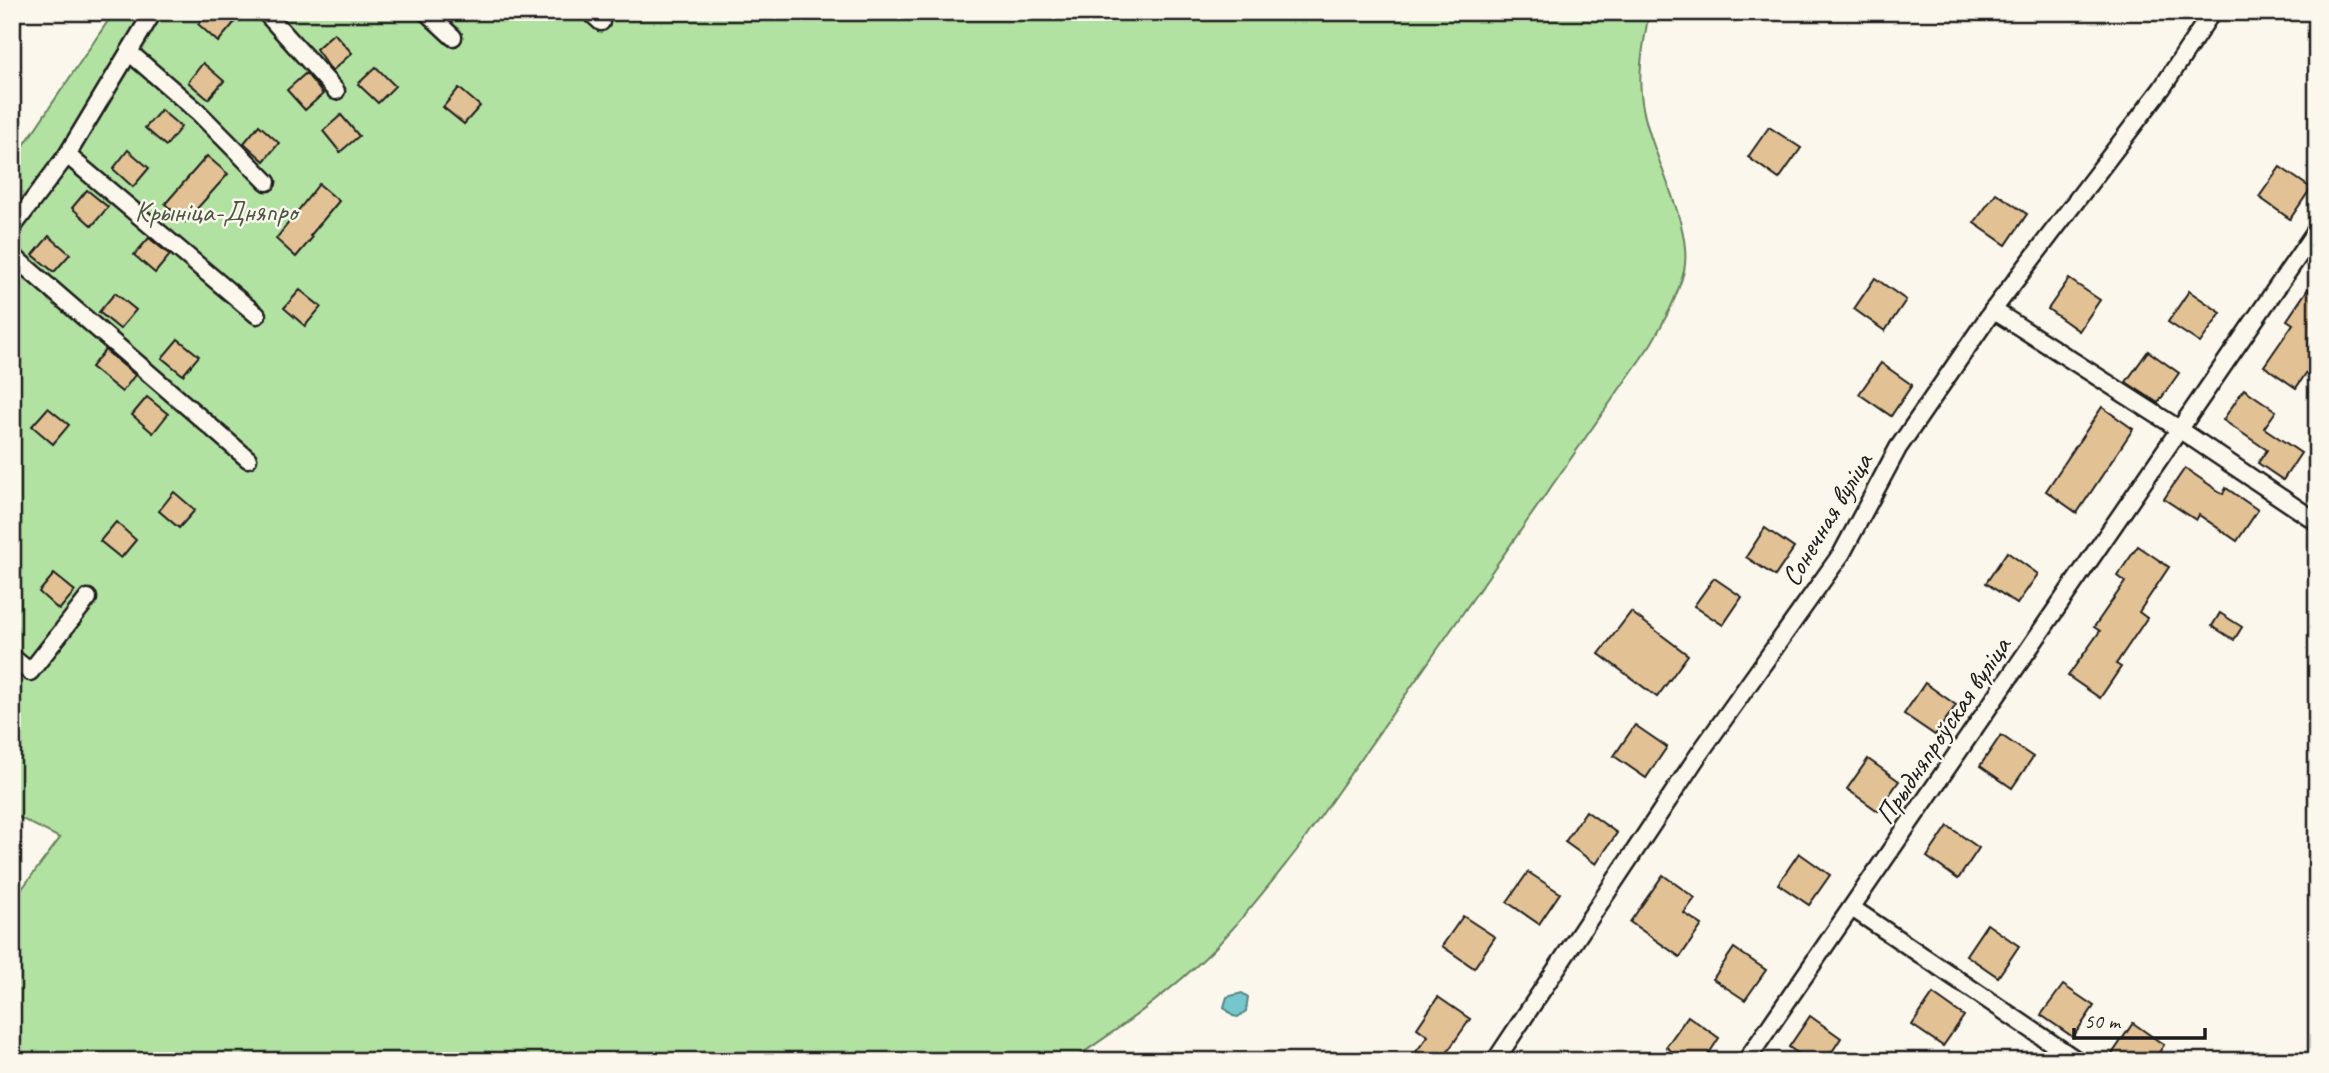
<svg xmlns="http://www.w3.org/2000/svg" width="2329" height="1073" viewBox="0 0 2329 1073" font-family="Caveat,sans-serif">
	<style>
		.green { fill: #b2e2a2; stroke: #677f5f; stroke-width: 2 }
		.water { fill: #76c7cc; stroke: #528386; stroke-width: 2 }
		.building { fill: #e2c295; stroke: #1c1c1c; stroke-width: 2 }
		.lines { fill: none; stroke-linecap: round; stroke-linejoin: round }
		.minor-casing { stroke: #1c1c1c; stroke-width: 21 }
		.minor { stroke: #fbf7ec; stroke-width: 16 }
		.labels { text-anchor: middle; stroke-width: 5; stroke-linejoin: round; paint-order: stroke }
		.park-label { font-size: 28px; fill: #495744; stroke: #fbf7ec }
		.street-label { font-size: 28px; fill: #1c1c1c; stroke: #fbf7ec }
	</style>
	<rect width="100%" height="100%" fill="#fbf7ec"/>
	<filter id="ink" filterUnits="userSpaceOnUse"><feTurbulence type="fractalNoise" baseFrequency=".0143" numOctaves="2"/><feDisplacementMap in="SourceGraphic" scale="14" xChannelSelector="R" yChannelSelector="G"/><feConvolveMatrix kernelMatrix="1 2 1 2 8 2 1 2 1" color-interpolation-filters="sRGB"/></filter>
	<g filter="url(#ink)">
		<path class="green" d="M114,12H1649C1644,42 1637,72 1642,102C1649,153 1694,224 1684,271C1677,298 1665,320 1651,344L1297,850C1270,884 1244,918 1214,949C1171,992 1121,1027 1071,1061H12V902L60,838L12,814V163Z"/>
		<polygon class="water" points="1242,993 1248,997 1246,1011 1238,1017 1233,1016 1224,1007 1227,997"/>
		<g class="building">
			<polygon points="208,12 222,12 234,23 218,42 198,24"/>
			<polygon points="334,33 352,53 332,71 316,49"/>
			<polygon points="203,63 224,81 208,99 188,82"/>
			<polygon points="376,67 395,86 378,103 358,84"/>
			<polygon points="306,73 323,94 305,110 287,90"/>
			<polygon points="459,88 480,106 464,124 443,107"/>
			<polygon points="161,110 181,127 166,146 145,128"/>
			<polygon points="341,115 359,136 340,152 323,131"/>
			<polygon points="259,125 279,143 264,161 244,143"/>
			<polygon points="1769,127 1801,148 1779,179 1748,157"/>
			<polygon points="128,150 149,168 133,187 113,169"/>
			<polygon points="207,156 228,174 185,222 165,204"/>
			<polygon points="2280,167 2311,188 2290,219 2259,197"/>
			<polygon points="319,184 339,201 310,236 312,238 296,257 276,239"/>
			<polygon points="87,190 108,207 92,226 72,208"/>
			<polygon points="1996,193 2027,214 2006,245 1974,223"/>
			<polygon points="49,236 70,254 54,272 33,255"/>
			<polygon points="149,238 170,255 155,273 134,255"/>
			<polygon points="1875,278 1906,300 1885,331 1854,309"/>
			<polygon points="2069,279 2100,300 2079,331 2048,309"/>
			<polygon points="2308,289 2317,295 2317,357 2296,388 2264,366 2293,324 2287,320"/>
			<polygon points="300,290 321,307 305,326 284,308"/>
			<polygon points="2189,291 2221,313 2200,343 2168,322"/>
			<polygon points="115,293 136,310 120,329 99,312"/>
			<polygon points="178,339 199,356 183,375 162,358"/>
			<polygon points="105,350 135,375 122,392 91,367"/>
			<polygon points="2148,351 2179,373 2158,403 2126,382"/>
			<polygon points="1881,363 1912,385 1891,416 1859,394"/>
			<polygon points="2244,389 2276,411 2264,428 2301,453 2283,480 2258,463 2267,450 2223,420"/>
			<polygon points="147,397 168,414 153,433 132,415"/>
			<polygon points="2102,407 2133,429 2077,513 2046,491"/>
			<polygon points="48,408 69,425 53,444 32,426"/>
			<polygon points="2185,468 2223,494 2226,488 2258,510 2237,541 2199,515 2196,520 2164,499"/>
			<polygon points="174,492 195,510 179,528 159,511"/>
			<polygon points="116,522 136,540 121,558 100,541"/>
			<polygon points="1765,528 1794,548 1775,576 1746,557"/>
			<polygon points="2138,546 2169,567 2139,612 2147,618 2116,664 2121,667 2100,698 2068,676 2100,631 2094,627 2125,582 2117,576"/>
			<polygon points="2007,552 2038,574 2017,604 1986,583"/>
			<polygon points="54,574 75,591 59,610 39,592"/>
			<polygon points="1714,578 1742,597 1723,625 1694,606"/>
			<polygon points="1631,612 1688,655 1657,697 1599,654"/>
			<polygon points="2220,613 2242,627 2234,640 2212,626"/>
			<polygon points="1925,683 1956,705 1935,735 1904,714"/>
			<polygon points="1635,725 1667,747 1646,778 1614,756"/>
			<polygon points="2001,735 2033,757 2012,788 1980,766"/>
			<polygon points="1868,759 1899,781 1878,811 1847,789"/>
			<polygon points="1586,811 1617,833 1596,864 1565,842"/>
			<polygon points="1948,826 1979,848 1958,879 1927,857"/>
			<polygon points="1799,853 1830,875 1809,905 1778,884"/>
			<polygon points="1528,872 1560,893 1539,924 1507,902"/>
			<polygon points="1663,875 1695,898 1684,913 1702,925 1680,957 1630,922"/>
			<polygon points="1463,916 1495,937 1474,968 1442,946"/>
			<polygon points="1987,924 2019,946 1998,977 1966,955"/>
			<polygon points="1734,948 1766,970 1745,1000 1713,979"/>
			<polygon points="2063,985 2094,1006 2073,1037 2041,1015"/>
			<polygon points="1933,994 1964,1016 1943,1046 1912,1025"/>
			<polygon points="1438,997 1470,1019 1441,1061 1409,1061 1428,1036 1417,1028"/>
			<polygon points="1688,1016 1719,1038 1704,1061 1686,1061 1666,1047"/>
			<polygon points="1810,1016 1841,1038 1826,1061 1809,1061 1789,1047"/>
			<polygon points="2133,1023 2164,1045 2153,1061 2122,1061 2112,1054"/>
		</g>
		<g class="lines">
			<defs>
				<g id="minor">
					<polyline points="265,12 336,91"/>
					<polyline points="426,12 453,37"/>
					<polyline points="590,12 601,22"/>
					<polyline points="129,52 198,112 267,182"/>
					<polyline points="67,155 257,315"/>
					<polyline points="12,228 67,155 153,12"/>
					<polyline points="12,255 248,459"/>
					<polyline points="1993,310 2179,429 2317,522"/>
					<polyline points="12,657 30,672 88,598"/>
					<polyline points="1852,908 2078,1061"/>
					<polyline points="1495,1061 1699,754 1842,553 1898,448 1993,310 2162,88 2212,12"/>
					<polyline points="1746,1061 2317,229"/>
				</g>
			</defs>
			<use href="#minor" class="minor-casing"/>
			<use href="#minor" class="minor"/>
		</g>
	</g>
	<g class="labels">
		<g class="park-label">
			<text x="216" y="221">Крыніца-Дняпро</text>
		</g>
		<g class="street-label">
			<text transform="translate(1826 519) rotate(-59)" y="10">Сонечная вуліца</text>
			<text transform="translate(1942 730) rotate(-56)" y="10">Прыдняпроўская вуліца</text>
		</g>
	</g>
	<rect width="2329" height="1073" fill="none" stroke="#fbf7ec" stroke-width="42"/>
	<rect x="21" y="21" width="2287" height="1031" fill="none" stroke="#1c1c1c" stroke-width="2.5" filter="url(#ink)"/>
	<path d="M2074 1028v10h131v-10" fill="none" stroke="#1c1c1c" stroke-width="3.5"/>
	<text x="2084" y="1028" font-size="21" fill="#1c1c1c" stroke="#fbf7ec" stroke-width="5" paint-order="stroke">50 m</text>
</svg>
